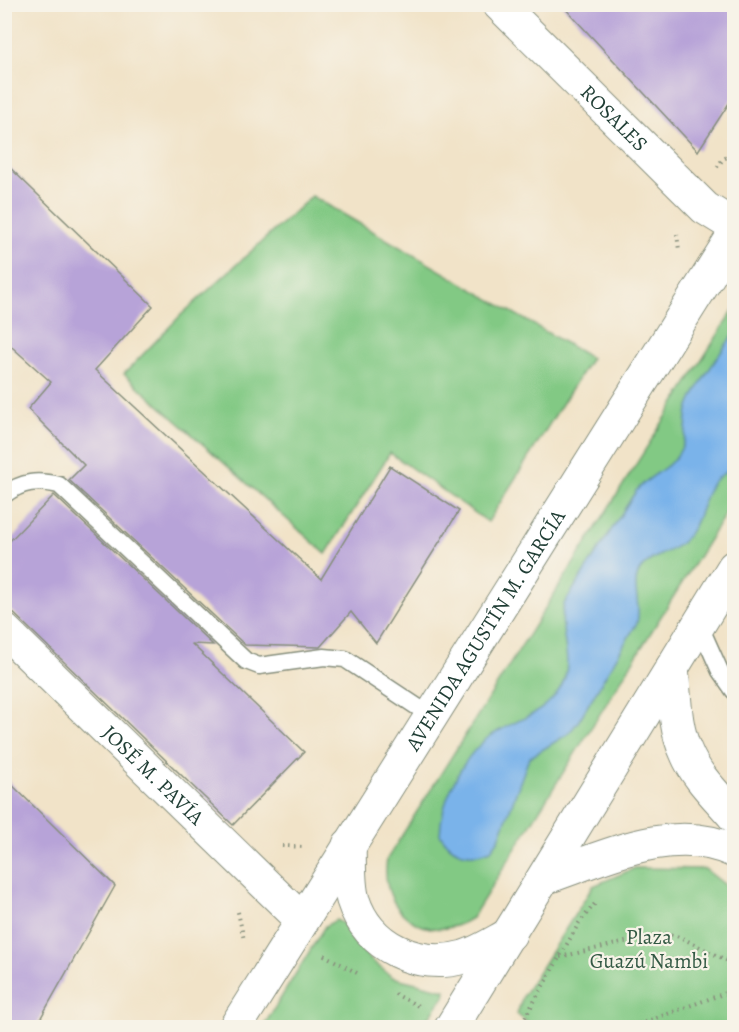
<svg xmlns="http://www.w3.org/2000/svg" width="739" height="1032" viewBox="0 0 739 1032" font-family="Alegreya,serif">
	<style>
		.green { fill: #82c984; stroke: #50835c; stroke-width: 1.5 }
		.water { fill: #7ab3ea; stroke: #4c788f; stroke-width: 1.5 }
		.building { fill: #b7a3d8 }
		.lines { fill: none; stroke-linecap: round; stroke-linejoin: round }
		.lane-casing { stroke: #88907e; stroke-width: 19 }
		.street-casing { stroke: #88907e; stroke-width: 35 }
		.secondary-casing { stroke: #88907e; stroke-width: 35 }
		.path { stroke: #88907e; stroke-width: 4; stroke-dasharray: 1.5 4.5; stroke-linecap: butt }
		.lane { stroke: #fff; stroke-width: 16 }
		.street { stroke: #fff; stroke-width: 33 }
		.secondary { stroke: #fff; stroke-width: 33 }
		.labels { text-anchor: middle; stroke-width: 4.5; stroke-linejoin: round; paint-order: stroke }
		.street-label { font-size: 21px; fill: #1f3d34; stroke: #f7f3e8 }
		.park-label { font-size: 21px; fill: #335944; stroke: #f7f3e8 }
	</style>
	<rect width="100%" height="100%" fill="#f7f3e8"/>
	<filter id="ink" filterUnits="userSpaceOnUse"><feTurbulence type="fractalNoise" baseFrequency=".0167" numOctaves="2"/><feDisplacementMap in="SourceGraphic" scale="12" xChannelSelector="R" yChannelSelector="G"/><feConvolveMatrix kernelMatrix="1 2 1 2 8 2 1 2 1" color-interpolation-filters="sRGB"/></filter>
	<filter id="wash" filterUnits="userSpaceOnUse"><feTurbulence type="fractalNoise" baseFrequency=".008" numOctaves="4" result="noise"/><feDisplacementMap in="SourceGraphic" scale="24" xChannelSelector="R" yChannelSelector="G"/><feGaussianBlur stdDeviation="1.35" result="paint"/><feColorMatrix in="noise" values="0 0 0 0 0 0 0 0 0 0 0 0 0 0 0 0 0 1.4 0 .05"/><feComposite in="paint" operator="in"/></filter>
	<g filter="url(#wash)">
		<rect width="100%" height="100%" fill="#f1e3c8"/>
		<g class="green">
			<polygon points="312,196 591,358 488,522 390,453 326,554 124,374 181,315"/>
			<path d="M734,309V500L472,918C426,948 378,910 387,859Z"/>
			<polygon points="635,868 705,869 734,892 734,1027 532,1027 517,1014 523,996 593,886"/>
			<polygon points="336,920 344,924 354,942 371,960 392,977 445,990 445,995 422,1027 263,1027 325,926"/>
		</g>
		<path class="water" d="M734,334V463C729,473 717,475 711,485C700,505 699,526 682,542C670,553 650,556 640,570C630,586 642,604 637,623L578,722L568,734L529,758L499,839L491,850C469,859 452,854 440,834C441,803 460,761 485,740C511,718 543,720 562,685C575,659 557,631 564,604L636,491C652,472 671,470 682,447C688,435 685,422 688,410C695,388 720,353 734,334Z"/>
		<g id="blocks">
			<g class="building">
				<polygon points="561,4 735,4 735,94 698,151"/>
				<polygon points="4,162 153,306 95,370 321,579 390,466 459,511 376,643 351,612 320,647 245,645 69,480 84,465 28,409 51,382 4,340"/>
				<polygon points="54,495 213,645 192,644 304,752 233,825 4,604 4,547"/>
				<polygon points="4,777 115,886 35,1028 17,1028 4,1015"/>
			</g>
		</g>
	</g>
	<g filter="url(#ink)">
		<use href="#blocks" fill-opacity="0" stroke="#88907e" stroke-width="1.5"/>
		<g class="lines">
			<defs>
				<g id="lane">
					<path d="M4,495C23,481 37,480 59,485L246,661L259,666L324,657L345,659L431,716"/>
					<polyline points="699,624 720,671 734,691"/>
				</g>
				<g id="street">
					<path id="s1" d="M499,4L705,208L734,226"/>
					<path id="s2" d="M4,630L302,920"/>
					<path d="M672,668C675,696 674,727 686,752C696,777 717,796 734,816"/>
					<path d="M544,878C603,858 674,822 734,851"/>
				</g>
				<g id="secondary">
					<path d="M349,845C350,863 348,883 353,900C368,947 418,970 464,957C480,952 495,942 510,934"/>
					<path id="s3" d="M235,1028L734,235"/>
					<polyline points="451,1028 734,567"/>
				</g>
			</defs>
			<use href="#lane" class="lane-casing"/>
			<use href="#street" class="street-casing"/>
			<use href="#secondary" class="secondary-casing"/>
			<g class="path">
				<polyline points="717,167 723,159 734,154"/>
				<polyline points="677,234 679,250"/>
				<polyline points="282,846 304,847"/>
				<polyline points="238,912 244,940"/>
				<polyline points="324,955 357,973"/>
				<polyline points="560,957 664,933 680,937 734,964"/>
				<polyline points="395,994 420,1007"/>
				<polyline points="519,1028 579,923 597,901"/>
				<polyline points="628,1028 734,990"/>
			</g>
			<use href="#lane" class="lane"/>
			<use href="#street" class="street"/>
			<use href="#secondary" class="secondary"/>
		</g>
	</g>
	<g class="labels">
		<g class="street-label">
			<text dy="7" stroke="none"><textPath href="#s1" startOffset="162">ROSALES</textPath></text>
			<text dy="7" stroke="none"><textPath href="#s3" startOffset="470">AVENIDA AGUSTÍN M. GARCÍA</textPath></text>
			<text dy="7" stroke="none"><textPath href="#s2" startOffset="208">JOSÉ M. PAVÍA</textPath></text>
		</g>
		<g class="park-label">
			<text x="649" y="944">Plaza<tspan x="649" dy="24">Guazú Nambi</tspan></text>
		</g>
	</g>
	<rect width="739" height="1032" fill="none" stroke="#f7f3e8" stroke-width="24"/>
</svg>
